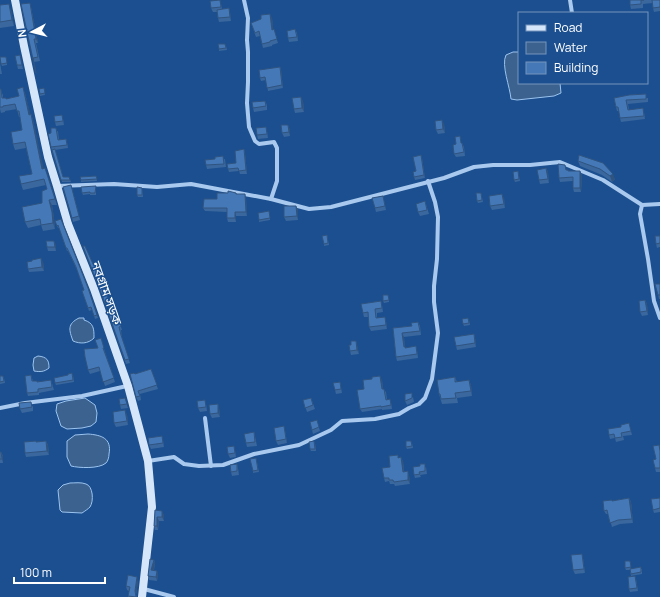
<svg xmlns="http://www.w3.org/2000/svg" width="660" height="597" viewBox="0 0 660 597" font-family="Manrope,'Noto Sans Bengali',sans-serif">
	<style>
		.water { fill: #3c6290; stroke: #9cc4f0 }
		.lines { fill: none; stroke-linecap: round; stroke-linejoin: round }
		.minor { stroke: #a9c9ee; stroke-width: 4 }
		.secondary { stroke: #d6e6fa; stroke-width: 8 }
		.wall { fill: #3a679d }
		.shaded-wall { fill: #305480 }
		.building { fill: #4478b7; stroke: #305480 }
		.labels { text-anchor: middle; stroke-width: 3; stroke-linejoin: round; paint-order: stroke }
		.street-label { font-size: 13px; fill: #fff; stroke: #1b4f8f }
	</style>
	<rect width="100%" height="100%" fill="#1b4f8f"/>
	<g class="water">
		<path d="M513,52H519V83H560L561,93L554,96L517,100L511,99C510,87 501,65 506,55Z"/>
		<path d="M79,318H84V320C94,323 94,329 94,338C88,344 80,344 73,341C69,330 67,324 79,318Z"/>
		<path d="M38,356C47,357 49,360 49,368C44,372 40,372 34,371L33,365L34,358Z"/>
		<polygon points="85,398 95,405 97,413 96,422 91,426 82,428 67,429 61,426 56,411 57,404 66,401"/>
		<path d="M88,434C101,435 112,438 109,454C109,457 108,461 106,463C99,469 79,468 71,466L67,457V441L75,435Z"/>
		<path d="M70,483C75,483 81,482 86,484C93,486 94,501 90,507C88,509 85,511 82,513L62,512L60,510L58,490L63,485Z"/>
	</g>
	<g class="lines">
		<g class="minor">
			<polyline points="244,0 248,18 247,40 248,52 248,82 247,103 249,127 255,141 259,144 274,142 277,148 277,181 271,199"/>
			<polyline points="570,0 572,13"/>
			<polyline points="57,186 114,184 157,187 191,184 271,199 309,209 331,207 444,178 474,167 493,165 530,165 560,162 603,180 642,205 660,204"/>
			<polyline points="642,205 640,214 648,259 654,301 660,318"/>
			<polyline points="0,408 25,403 82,396 127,386"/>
			<polyline points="205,418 211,466"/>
			<polyline points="148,461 174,457 184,464 199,466 223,465 254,454 299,445 331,430 342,421 375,419 399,414 409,408 419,404 425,398 432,379 438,333 434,302 434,286 437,259 438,217 435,202 428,181"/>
			<polyline points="144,589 174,597"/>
		</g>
		<polyline class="secondary" points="15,0 24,46 48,157 57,186 68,224 94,289 128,386 148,461 152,507 142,597"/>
	</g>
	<g class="wall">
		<polygon points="630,0 660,0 660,11 654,12 653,8 653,3 643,4 643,8 631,9 630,5"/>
		<polygon points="21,4 31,7 38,43 36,43 40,61 34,62 37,77"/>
		<polygon points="221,4 222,9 229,8 230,12 231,21 219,22 218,18 217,12 213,12 211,8"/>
		<polygon points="0,5 11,10 14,26 0,28"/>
		<polygon points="272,18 273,30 275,33 278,43 272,45 272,46 263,48 260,36 256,37 251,23"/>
		<polygon points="295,29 297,33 298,41 289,42 288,38"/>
		<polygon points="226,46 227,50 219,51 219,49"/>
		<polygon points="20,55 23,69 18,69 17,65"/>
		<polygon points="7,59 7,65 2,66 1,64"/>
		<polygon points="0,63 2,74 0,74"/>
		<polygon points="280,67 281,70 283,88 268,91 266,80 261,81 260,78"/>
		<polygon points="0,89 3,95 3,98 6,99 19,96 25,93 30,115 31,114 33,120 43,169 47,174 57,205 52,205 54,218 55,229 43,231 41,225 28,228 25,222 42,203 47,189 46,185 23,190 21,184 32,174 26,148 15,150 13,144 22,130 20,117 19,117 17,109 5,111 5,112 1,113 0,109"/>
		<polygon points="44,90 45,95 40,96 40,94"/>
		<polygon points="614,98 648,98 648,102 628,104 629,110 644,112 645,119 621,122 620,118 619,111 617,111 616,107"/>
		<polygon points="265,101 267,105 267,110 254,112 253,108"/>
		<polygon points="303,101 304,112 295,113 294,109"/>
		<polygon points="63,119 64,125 56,126 55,122"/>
		<polygon points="444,124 445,133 438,134 436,130"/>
		<polygon points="290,129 290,136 284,137 282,133"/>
		<polygon points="58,131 59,140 66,139 67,142 68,148 55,150 63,177 69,177 71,182 62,182 51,147 51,133"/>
		<polygon points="267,131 268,138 258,139 257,135"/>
		<polygon points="460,136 461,143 462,143 464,147 465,156 456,157 454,154 456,144"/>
		<polygon points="244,149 245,153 247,174 240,174 239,171 229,172 228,169 236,163"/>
		<polygon points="579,155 615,179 612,182 602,175 580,166 578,161"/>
		<polygon points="422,158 425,178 415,180 414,177"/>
		<polygon points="225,159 226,167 207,169 206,165"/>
		<polygon points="546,168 548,172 549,183 540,184 539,180"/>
		<polygon points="567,169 567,170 568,170 569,171 580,171 582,175 581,192 574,192 573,188 573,181 560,182 559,178"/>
		<polygon points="518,171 520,181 515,182 514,180"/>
		<polygon points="96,176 97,181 81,182 81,180"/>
		<polygon points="96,186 96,195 90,195 90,194 83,195 82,193"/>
		<polygon points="72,189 80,220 73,222 72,218"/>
		<polygon points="142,189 143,197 138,197 137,195"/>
		<polygon points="228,193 236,193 237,194 246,198 247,216 236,216 236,222 228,222 227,218 227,212 205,211 203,208 217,199"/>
		<polygon points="481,193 483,202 478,203 477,201"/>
		<polygon points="383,196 386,210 376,212 375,208"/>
		<polygon points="504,198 505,208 492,210 490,206"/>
		<polygon points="425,201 429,214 420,216 418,212"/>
		<polygon points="296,206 298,210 298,220 286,221 284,217"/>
		<polygon points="270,213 270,220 259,222 259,220"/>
		<polygon points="61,219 88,288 98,318 95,319 92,310 89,311 82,291 84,290 77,270 68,251 67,251 59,228 58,228 55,221"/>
		<polygon points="327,235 329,245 324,246 324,244"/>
		<polygon points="660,236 660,247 657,248 656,244"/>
		<polygon points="56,245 56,251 48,251 47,247"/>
		<polygon points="83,246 93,264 96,263 103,282 101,282 102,288 104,287 110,303 117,312 117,314 122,330 121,330 122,339 130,363 126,364 109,315 112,314 108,306 106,306"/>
		<polygon points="43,262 44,271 29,272 28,269"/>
		<polygon points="660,284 660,299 659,299 658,295"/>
		<polygon points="389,297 389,302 384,303 383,301"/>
		<polygon points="645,300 647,304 648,315 642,316 640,312"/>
		<polygon points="382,305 383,312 377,313 377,318 386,321 387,329 371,331 369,327 368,317 364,317 363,313"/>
		<polygon points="469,320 470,325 464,326 463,324"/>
		<polygon points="418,322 420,326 421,335 404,337 405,348 417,350 418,358 397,361 396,357 393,328 412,326"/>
		<polygon points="474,334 475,338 476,347 457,350 456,346"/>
		<polygon points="101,338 105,352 115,382 105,386 100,371 90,374 88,370"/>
		<polygon points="356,341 357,345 359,354 351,355 350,351 351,345"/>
		<polygon points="151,369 158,389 140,394 141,400 138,401 136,397 135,374"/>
		<polygon points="31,375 33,381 52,383 54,390 39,393 39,395 28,396 27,393"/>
		<polygon points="73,375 74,382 56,385 55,383"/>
		<polygon points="0,376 4,378 5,383 0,384"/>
		<polygon points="455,377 457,382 469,380 471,385 472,396 457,398 458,403 442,404 439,394"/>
		<polygon points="382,380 383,389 386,392 387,399 391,402 392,409 382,410 382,409 362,412 360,409 364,389"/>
		<polygon points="340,382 342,393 336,394 335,390"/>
		<polygon points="413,397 414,402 407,405 405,401"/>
		<polygon points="311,398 315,409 307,412 303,400"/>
		<polygon points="126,402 128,408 121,409 120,405"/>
		<polygon points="206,404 207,411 200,412 198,408"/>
		<polygon points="218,404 219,408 220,417 212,418 210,414"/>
		<polygon points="33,406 33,411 22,413 20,409"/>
		<polygon points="127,414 128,425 116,427 114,423"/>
		<polygon points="629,423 632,435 623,436 624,440 616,442 615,438 610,439 609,435 621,427"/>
		<polygon points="318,424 320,431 313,434 312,430"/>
		<polygon points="285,430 287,443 278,445 276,441"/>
		<polygon points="254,432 255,436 257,446 247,447 246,443"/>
		<polygon points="163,440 164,447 151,449 149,445"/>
		<polygon points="46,441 48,445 49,455 26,457 25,453 37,442"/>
		<polygon points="315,443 316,451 311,451 310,449"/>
		<polygon points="412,443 413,448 407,449 406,447"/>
		<polygon points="659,445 660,448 660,472 656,472 655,468 656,459"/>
		<polygon points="235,450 236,457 230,458 228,454"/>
		<polygon points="0,452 1,452 3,456 3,463 0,463"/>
		<polygon points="256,458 259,472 253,473 253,471"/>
		<polygon points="399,458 403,461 404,471 409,475 410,484 395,486 394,484 390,484 389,481 385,482 384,478 390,467"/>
		<polygon points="237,464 238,468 239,475 232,476 231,472"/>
		<polygon points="426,467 427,474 420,475 421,477 415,478 414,475"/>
		<polygon points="629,498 631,502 633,523 620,524 612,527 608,514 606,514 604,511 612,501"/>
		<polygon points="660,498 660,512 654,513 653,510"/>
		<polygon points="155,510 164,515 164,521 159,521 158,530 155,530 154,526"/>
		<polygon points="583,558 585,573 575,574 573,570"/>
		<polygon points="154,560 155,563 154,570 157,571 158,575 157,581 149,580 148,576"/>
		<polygon points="630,561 631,569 642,569 642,574 631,576 630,570 626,570 625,568"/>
		<polygon points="636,579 638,591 630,592 629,589"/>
		<polygon points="138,581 136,595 137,597 128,597 129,591 127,590 126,586"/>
	</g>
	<g class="shaded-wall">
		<polygon points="30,3 31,7 38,43 36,39"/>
		<polygon points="9,4 11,10 14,26 12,20"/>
		<polygon points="229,8 230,12 231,21 230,17"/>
		<polygon points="270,14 272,18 274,34 272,30"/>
		<polygon points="280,67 281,70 283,88 282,85"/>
		<polygon points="23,87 25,93 32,120 29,115"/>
		<polygon points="301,97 303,101 304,112 302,108"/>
		<polygon points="31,114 33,120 45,174 42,169"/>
		<polygon points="442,120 444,124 445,133 443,129"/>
		<polygon points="288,125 290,129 290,136 289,132"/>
		<polygon points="244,149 245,153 247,174 246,170"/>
		<polygon points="421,155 422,158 425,178 424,175"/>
		<polygon points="546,168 548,172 549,183 548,179"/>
		<polygon points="580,171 582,175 581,192 580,188"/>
		<polygon points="613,174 615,179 612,182 610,176"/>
		<polygon points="245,194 246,198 247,216 246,212"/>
		<polygon points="502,194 504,198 505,208 504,204"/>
		<polygon points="49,200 52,205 54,218 55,229 53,223"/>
		<polygon points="296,206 298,210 298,220 297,216"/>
		<polygon points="235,212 236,216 236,222 235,218"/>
		<polygon points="54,241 56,245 56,251 55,247"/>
		<polygon points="41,258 43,262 44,271 42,267"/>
		<polygon points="645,300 647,304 648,315 647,311"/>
		<polygon points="385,317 386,321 387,329 386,325"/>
		<polygon points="402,333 404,337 405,350 404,347"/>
		<polygon points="474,334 475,338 476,347 475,343"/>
		<polygon points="356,341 357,345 359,354 357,350"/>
		<polygon points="380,376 382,380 383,392 382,389"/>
		<polygon points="469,380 471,385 472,396 471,391"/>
		<polygon points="218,404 219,408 220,417 218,413"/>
		<polygon points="125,410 127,414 128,425 127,421"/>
		<polygon points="284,426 285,430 287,443 286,439"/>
		<polygon points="46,441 48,445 49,455 47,451"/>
		<polygon points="1,452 3,456 3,463 2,459"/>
		<polygon points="401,457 403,461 404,475 403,472"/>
		<polygon points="408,471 409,475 410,484 408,480"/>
		<polygon points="629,498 631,502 633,523 632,519"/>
		<polygon points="162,511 164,515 164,521 162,517"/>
		<polygon points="157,517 159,521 158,530 157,526"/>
		<polygon points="582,554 583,558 585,573 584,569"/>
		<polygon points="154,560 155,563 153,574 151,570"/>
		<polygon points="157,571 158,575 157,581 156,577"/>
		<polygon points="137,577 138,581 136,595 137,597 136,597 135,591"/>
	</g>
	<g class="building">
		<polygon points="220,0 221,7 211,8 210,1"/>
		<polygon points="630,0 644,0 641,0 641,4 630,5"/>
		<polygon points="652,0 660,0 660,7 653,8"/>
		<polygon points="30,3 36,39 34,39 38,57 33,58 36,73 21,4"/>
		<polygon points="9,4 12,20 0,22 0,5"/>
		<polygon points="229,8 230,17 218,18 217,10"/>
		<polygon points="270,14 272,30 274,29 277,39 270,41 270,42 262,44 259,31 255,33 251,23 261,19 261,15"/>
		<polygon points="295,29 297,37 288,38 287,31"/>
		<polygon points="218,44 225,44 226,48 219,49"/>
		<polygon points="20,55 22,65 17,65 15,56"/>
		<polygon points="0,57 6,57 7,63 1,64"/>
		<polygon points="280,67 282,85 267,88 265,77 260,78 259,70"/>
		<polygon points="23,87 29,115 31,114 42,169 45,168 55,199 49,200 52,212 53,223 41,225 40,219 25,222 22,207 42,203 42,191 47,189 44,179 21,184 19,176 32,174 25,142 13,144 11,132 22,130 19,111 17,111 15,104 3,106 3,107 0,107 0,89 1,89 2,98 6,98 6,99 19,96 17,89"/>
		<polygon points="44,88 45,93 40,94 39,89"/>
		<polygon points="646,94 646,99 626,100 628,110 643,108 644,116 620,118 618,107 616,107 614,98 629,95"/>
		<polygon points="301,97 302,108 294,109 292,98"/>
		<polygon points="265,101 266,106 253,108 252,102"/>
		<polygon points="62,115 63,121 55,122 54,116"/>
		<polygon points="442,120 443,129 436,130 435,121"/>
		<polygon points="281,125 288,125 289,132 282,133"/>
		<polygon points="266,127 267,134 257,135 256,128"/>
		<polygon points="51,128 56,128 58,140 66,139 67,145 51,147 48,134 51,133"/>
		<polygon points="460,136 461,143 462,143 464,152 454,154 453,145 456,144 455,137"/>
		<polygon points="55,149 63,177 69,177 70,180 61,180 52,150"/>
		<polygon points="244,149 246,170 239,171 238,168 228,169 227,164 236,163 235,151"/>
		<polygon points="421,155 424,175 414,177 413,172 416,171 413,157"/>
		<polygon points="579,155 603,163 613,174 610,176 600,169 578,161"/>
		<polygon points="223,156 224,164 206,165 205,160 215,159 215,157"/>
		<polygon points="558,164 565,165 566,170 568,170 568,171 580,171 580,188 573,188 573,177 559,178"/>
		<polygon points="546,168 548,179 539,180 537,170"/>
		<polygon points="518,171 519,179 514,180 513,172"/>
		<polygon points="96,176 97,179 81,180 80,177"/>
		<polygon points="71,185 79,216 72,218 63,187"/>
		<polygon points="96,186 95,193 90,193 90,192 82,193 81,187"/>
		<polygon points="137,187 142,188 142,195 137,195"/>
		<polygon points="228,191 236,193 236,194 245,194 246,212 235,212 235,218 227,218 227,208 203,208 204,199 217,199 217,193 228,193"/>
		<polygon points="476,193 481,193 482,200 477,201"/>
		<polygon points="502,194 504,204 490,206 489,196"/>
		<polygon points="383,196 385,206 375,208 372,198"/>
		<polygon points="425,201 427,210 418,212 416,204"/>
		<polygon points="284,206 296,206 297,216 284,217"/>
		<polygon points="269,211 270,218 259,220 258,213"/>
		<polygon points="61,219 88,288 97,315 94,316 91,307 88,308 82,291 84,290 76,267 67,248 66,248 58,225 57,226 55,221"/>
		<polygon points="327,235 328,243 324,244 322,236"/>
		<polygon points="655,236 660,236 660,243 656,244"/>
		<polygon points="46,241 54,241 55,247 47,247"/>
		<polygon points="83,246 85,246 93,264 96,263 102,278 100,278 102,288 104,287 109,301 105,303"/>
		<polygon points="41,258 42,267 28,269 27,262 32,261 32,260"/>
		<polygon points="655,284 660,284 660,295 658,295"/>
		<polygon points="383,295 388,295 389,300 383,301"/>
		<polygon points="645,300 647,311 640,312 639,301"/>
		<polygon points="381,301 382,308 375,309 376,318 385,317 386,325 369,327 368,312 363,313 361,304"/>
		<polygon points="112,302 117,312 112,314 108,305"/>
		<polygon points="116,313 121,326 119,327 121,335 129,359 125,360 109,315"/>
		<polygon points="468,318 469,323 463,324 462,319"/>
		<polygon points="418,322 420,331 402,333 404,347 405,346 405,348 416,346 417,354 396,357 393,328 412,326 411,323"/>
		<polygon points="474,334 475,343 456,346 454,337"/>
		<polygon points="101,338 104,348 103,348 114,378 103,382 99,367 88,370 85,357 84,349 98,348 95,340"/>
		<polygon points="351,341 356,341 357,350 350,351 349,345 351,345"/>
		<polygon points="151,369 157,385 138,391 140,396 136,397 130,374 134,373 135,374"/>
		<polygon points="72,373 73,380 55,383 54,378 68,375 68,374"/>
		<polygon points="31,375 32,381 37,381 37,382 51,380 52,387 38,389 38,392 27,393 25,376"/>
		<polygon points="0,376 3,376 4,381 0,382"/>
		<polygon points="380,376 382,389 384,389 386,400 390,399 391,405 381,407 381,406 360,409 357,390 364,389 363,380 372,379 372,377"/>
		<polygon points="455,377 455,382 469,380 471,391 455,393 456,398 441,399 440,394 439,394 437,380"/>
		<polygon points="340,382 341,389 335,390 333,383"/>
		<polygon points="412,393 412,398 405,401 405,394"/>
		<polygon points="125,398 127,404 120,405 119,399"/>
		<polygon points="311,398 313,405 305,408 303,400"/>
		<polygon points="205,400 206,407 198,408 197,401"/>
		<polygon points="31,402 32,407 20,409 19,403"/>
		<polygon points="218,404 218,413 210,414 209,405"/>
		<polygon points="125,410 127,421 114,423 113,412"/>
		<polygon points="317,420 319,427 312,430 310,422"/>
		<polygon points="629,423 631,431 621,433 622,437 615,438 614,434 609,435 608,429 621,427 621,425"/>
		<polygon points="284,426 286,439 276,441 274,428"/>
		<polygon points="254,432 255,442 246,443 244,434"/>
		<polygon points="162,436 163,443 149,445 148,438"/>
		<polygon points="36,441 36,442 46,441 47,451 25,453 24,442"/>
		<polygon points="314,441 315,449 310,449 309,442"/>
		<polygon points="406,441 411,441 412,446 406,447"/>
		<polygon points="659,445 660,451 660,468 655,468 653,460 656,459 653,446"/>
		<polygon points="234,446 235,453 228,454 227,447"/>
		<polygon points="0,452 1,452 2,459 0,459"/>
		<polygon points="398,455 398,458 401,457 403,472 408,471 408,480 394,482 393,480 389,480 389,478 384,478 382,468 390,467 389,456"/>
		<polygon points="256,458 258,470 253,471 250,459"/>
		<polygon points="237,464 237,471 231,472 230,465"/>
		<polygon points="420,464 425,464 425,471 419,472 420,474 414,475 413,467 420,466"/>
		<polygon points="629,498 632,519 618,520 610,523 607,510 604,511 603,501 612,500 612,501"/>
		<polygon points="660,498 660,508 653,510 651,499"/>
		<polygon points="155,510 162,511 162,517 157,517 157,526 154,526"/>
		<polygon points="582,554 584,569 573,570 571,555"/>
		<polygon points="150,559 154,560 151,570 157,571 156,577 148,576"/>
		<polygon points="625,561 630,561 631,567 625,568"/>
		<polygon points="641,567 641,572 631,574 630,569"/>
		<polygon points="128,575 137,577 135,591 136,597 128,596 130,587 126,586"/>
		<polygon points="635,576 637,588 629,589 628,577"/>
	</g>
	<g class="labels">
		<g class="street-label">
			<text transform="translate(107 293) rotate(70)" y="5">নবগ্রাম সড়ক</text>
		</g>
	</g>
	<rect x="518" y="12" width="130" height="72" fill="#1b4f8f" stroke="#7695bc"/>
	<rect x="526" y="25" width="20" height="6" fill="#d6e6fa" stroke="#7695bc"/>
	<text x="554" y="32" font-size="12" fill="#ffffff">Road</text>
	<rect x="526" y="42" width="20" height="12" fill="#3c6290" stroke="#7695bc"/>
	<text x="554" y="52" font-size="12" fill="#ffffff">Water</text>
	<rect x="526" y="62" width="20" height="12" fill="#4478b7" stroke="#7695bc"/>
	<text x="554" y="72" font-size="12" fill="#ffffff">Building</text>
	<g transform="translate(32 32) rotate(263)" stroke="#1b4f8f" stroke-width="3" paint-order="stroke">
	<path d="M0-3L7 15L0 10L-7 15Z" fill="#ffffff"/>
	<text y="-6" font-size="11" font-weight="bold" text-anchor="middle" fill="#ffffff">N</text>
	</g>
	<path d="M14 577v6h91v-6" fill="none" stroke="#ffffff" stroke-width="2"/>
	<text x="20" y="577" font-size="12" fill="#ffffff" stroke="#1b4f8f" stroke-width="3" paint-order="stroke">100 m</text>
</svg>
